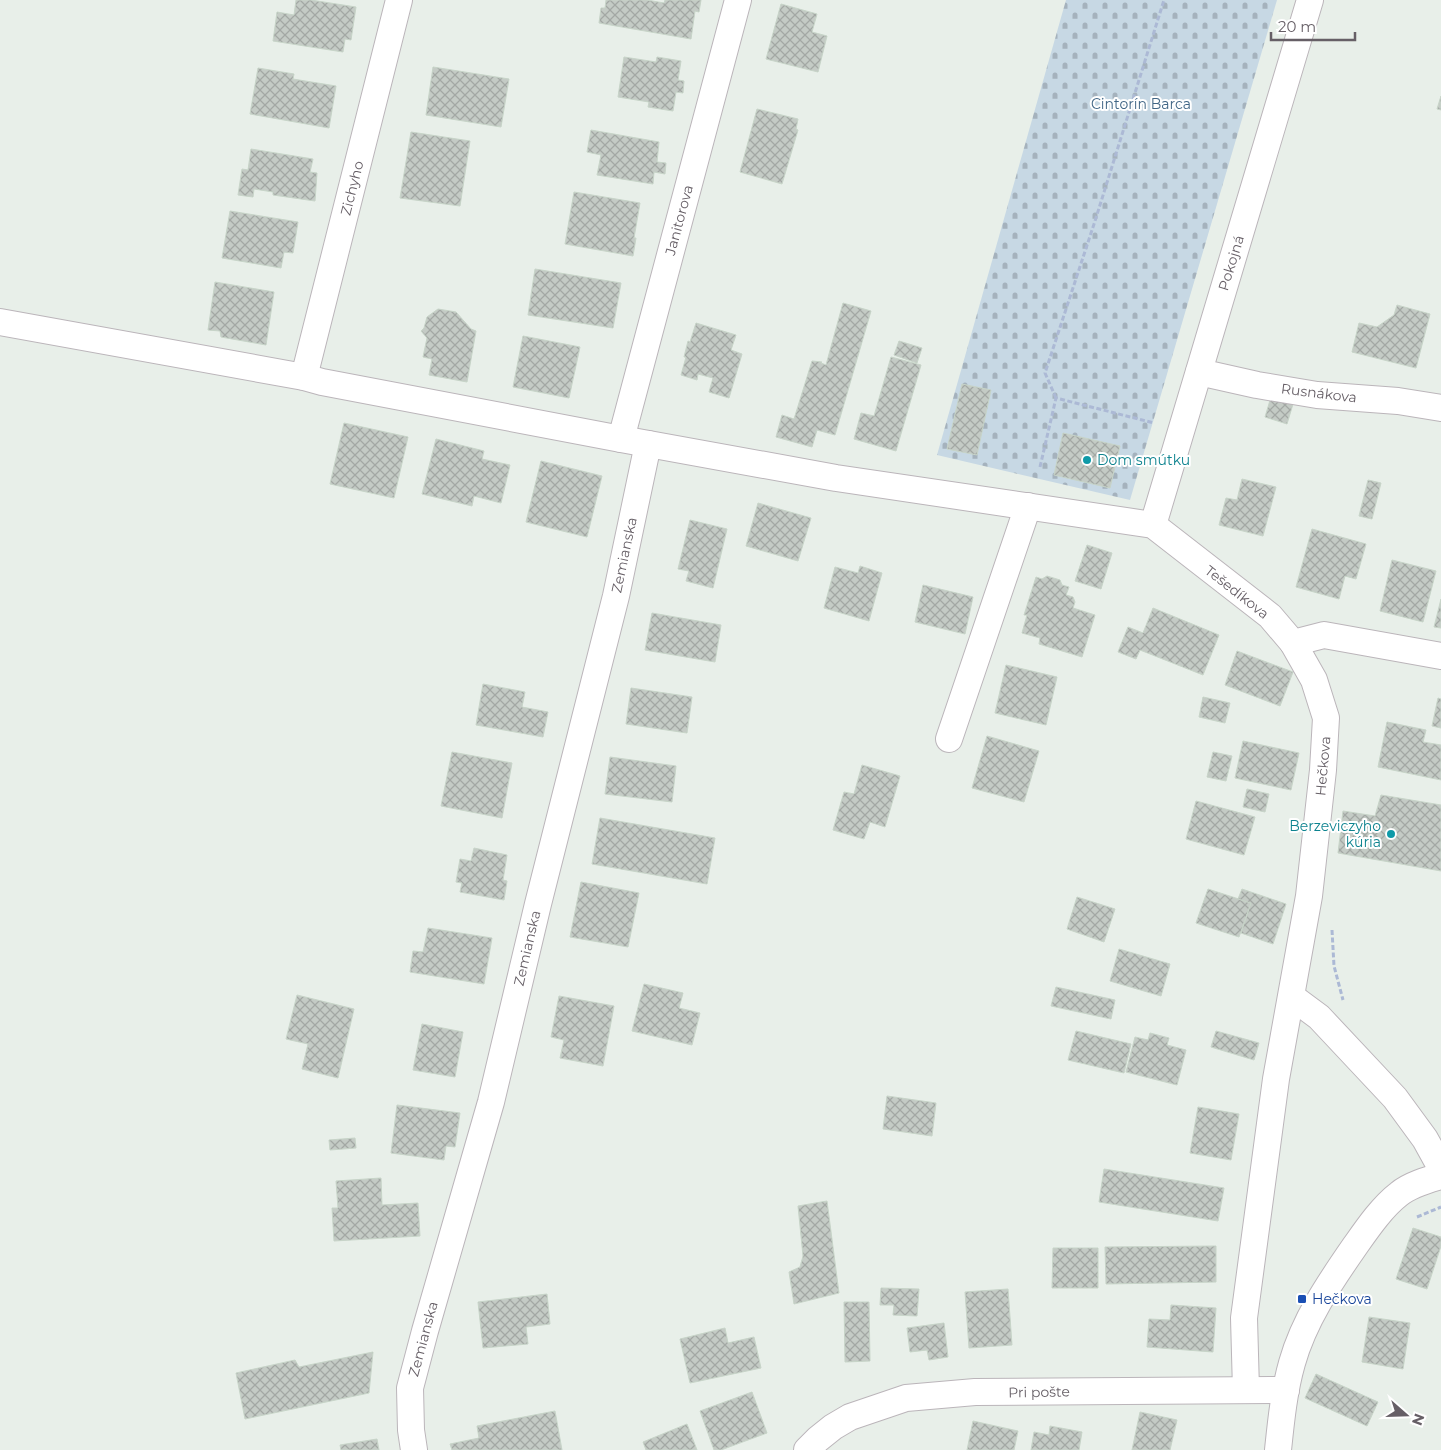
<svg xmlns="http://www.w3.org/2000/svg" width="1441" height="1450" viewBox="0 0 1441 1450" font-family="Montserrat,sans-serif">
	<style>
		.cemetery { fill: url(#cemetery-stones) }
		.building { fill: url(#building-cross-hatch); stroke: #c7d4c8 }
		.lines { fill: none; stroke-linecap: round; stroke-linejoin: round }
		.minor-casing { stroke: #bbb5ba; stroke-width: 28 }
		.path { stroke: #acb9d5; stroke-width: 3; stroke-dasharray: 5 2.5; stroke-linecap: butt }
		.minor { stroke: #fff; stroke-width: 26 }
		.culture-dot { fill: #0f9aa8; stroke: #fff; stroke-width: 2 }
		.transit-dot { fill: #1a4fb4; stroke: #fff; stroke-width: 2 }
		.labels { text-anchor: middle; stroke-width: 4; stroke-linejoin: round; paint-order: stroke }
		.park-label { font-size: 14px; fill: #406585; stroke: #fff }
		.street-label { font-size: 14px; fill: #665f66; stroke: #fff }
		.culture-label { font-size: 14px; fill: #0d838f; stroke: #fff; text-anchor: start }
		.transit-label { font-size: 14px; fill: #164399; stroke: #fff; text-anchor: start }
	</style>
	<defs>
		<pattern id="cemetery-stones" width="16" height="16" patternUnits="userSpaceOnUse" patternTransform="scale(1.25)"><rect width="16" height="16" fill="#c7d8e4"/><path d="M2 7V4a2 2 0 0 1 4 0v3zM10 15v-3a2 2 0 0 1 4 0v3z" fill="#a5b2bd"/></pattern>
		<pattern id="building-cross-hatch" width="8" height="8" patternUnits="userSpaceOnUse" patternTransform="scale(1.25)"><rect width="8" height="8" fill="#c4cbc5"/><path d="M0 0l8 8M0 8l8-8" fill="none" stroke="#a3a8a4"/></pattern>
	</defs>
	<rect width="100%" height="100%" fill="#e8efe9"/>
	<polygon class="cemetery" points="1066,0 1277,0 1130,500 937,455"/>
	<g class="building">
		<polygon points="296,0 311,0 356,7 351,40 345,39 343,52 273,41 277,12 294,15"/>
		<polygon points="606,0 647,0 664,3 665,0 701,0 699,12 695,11 691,39 599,23 601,8 605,8"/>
		<polygon points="781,4 817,14 812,32 827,36 818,72 766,59"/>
		<polygon points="624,57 656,62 657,57 681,61 678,80 684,81 683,93 676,92 673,111 648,107 649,102 618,97"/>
		<polygon points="433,67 509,79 501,127 426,115"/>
		<polygon points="258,68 294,74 293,79 336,86 329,128 250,114"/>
		<polygon points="1441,96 1441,110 1437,109"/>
		<polygon points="757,109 798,119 796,129 798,130 782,184 740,172"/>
		<polygon points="591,130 659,142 657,162 666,163 665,174 654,172 653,184 597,175 601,155 587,152"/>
		<polygon points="411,132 470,141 460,206 400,198"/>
		<polygon points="251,149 313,159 310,172 317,173 315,201 273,195 273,192 254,189 253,197 238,195 242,169 248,170"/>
		<polygon points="574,192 640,203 634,238 636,238 633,256 565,244"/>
		<polygon points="230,211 298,222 293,253 284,252 281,268 222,258"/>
		<polygon points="535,269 621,283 613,328 528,315"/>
		<polygon points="215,282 274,292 266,345 221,337 220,331 208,330"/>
		<polygon points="843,303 871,311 835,435 817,430 812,447 776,437 782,415 794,419 812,361 822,362 821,363 826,365"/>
		<polygon points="1397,305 1430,314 1416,368 1352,352 1359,323 1377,327 1394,315"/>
		<polygon points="438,309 456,312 471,329 476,331 467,382 429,375 432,359 423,357 427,338 421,331 424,328 427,317"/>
		<polygon points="696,323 736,335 731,350 742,354 729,398 709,392 713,378 698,374 697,380 681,375 686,357 684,357 688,341 690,342"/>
		<polygon points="523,336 580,347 569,398 513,387"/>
		<polygon points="899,341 922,348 917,363 894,355"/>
		<polygon points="891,357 921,365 896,451 854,439 861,413 874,416"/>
		<polygon points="962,384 991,390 977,455 947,449"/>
		<polygon points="1271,397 1293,404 1287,424 1265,417"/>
		<polygon points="344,423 408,437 394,498 330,484"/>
		<polygon points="1063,433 1120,446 1110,488 1054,475"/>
		<polygon points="436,439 484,451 482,459 510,465 501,503 474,496 472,506 422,494"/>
		<polygon points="541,461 602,476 587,537 526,522"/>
		<polygon points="1242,479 1276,487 1263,536 1219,525 1226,498 1237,500"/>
		<polygon points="1368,480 1381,483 1372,519 1359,516"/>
		<polygon points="758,503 811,518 798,561 746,546"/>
		<polygon points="690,520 727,529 713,588 686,581 689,571 678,569"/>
		<polygon points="1312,529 1366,544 1356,579 1345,576 1339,599 1296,587"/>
		<polygon points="1087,545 1112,553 1101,589 1075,581"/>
		<polygon points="1392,560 1436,571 1423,622 1380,611"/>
		<polygon points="860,566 882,573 869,621 824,608 835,567 858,573"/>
		<polygon points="1047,576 1060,580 1062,585 1069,587 1066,595 1073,597 1075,602 1073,608 1095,615 1082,657 1039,644 1040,638 1022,633 1027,615 1024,615 1036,577 1042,579"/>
		<polygon points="923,585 973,597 965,634 915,622"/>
		<polygon points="1441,599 1441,628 1434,627"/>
		<polygon points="1153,608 1219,635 1203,675 1140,650 1136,659 1118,652 1128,627 1143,633"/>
		<polygon points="652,613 721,625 715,662 645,650"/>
		<polygon points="1237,651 1293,672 1280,706 1225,685"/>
		<polygon points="1006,665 1057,677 1046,725 995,713"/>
		<polygon points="483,684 525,692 522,707 548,712 543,737 476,725"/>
		<polygon points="631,688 692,697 687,733 626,724"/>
		<polygon points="1203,697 1230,703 1225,723 1199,717"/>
		<polygon points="1438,698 1441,699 1441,728 1432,726"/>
		<polygon points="1387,722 1426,730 1423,742 1441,745 1441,780 1378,767"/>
		<polygon points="987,736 1039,751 1024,802 972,788"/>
		<polygon points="1243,741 1299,753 1291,790 1235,778"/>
		<polygon points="452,752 512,763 502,818 441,806"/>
		<polygon points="1213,752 1232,756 1226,781 1207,777"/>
		<polygon points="610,757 676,766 672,802 605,794"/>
		<polygon points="862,765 900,776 885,827 870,822 864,839 833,830 844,792 854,794"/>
		<polygon points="1247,789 1269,794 1265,812 1243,807"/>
		<polygon points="1381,795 1441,805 1441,871 1338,853 1343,811 1375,816"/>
		<polygon points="1196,801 1255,817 1244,855 1186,839"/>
		<polygon points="600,818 715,838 707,884 592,864"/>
		<polygon points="474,848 507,855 503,880 507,881 504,900 460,892 462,883 456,882 460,859 471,861"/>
		<polygon points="581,882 639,893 628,947 570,937"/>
		<polygon points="1208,889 1251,903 1239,937 1196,923"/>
		<polygon points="1242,889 1286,904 1273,944 1241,933 1251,903 1238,899"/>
		<polygon points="1077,897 1115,909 1104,942 1067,929"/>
		<polygon points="428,928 492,938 484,984 410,972 413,951 423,952"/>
		<polygon points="1119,949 1170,964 1161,996 1110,981"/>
		<polygon points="644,984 683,993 679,1008 700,1013 692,1045 632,1031"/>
		<polygon points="1056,987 1115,1000 1111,1019 1051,1006"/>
		<polygon points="297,995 354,1009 338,1078 302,1069 308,1044 286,1039"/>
		<polygon points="559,996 614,1006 603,1066 560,1058 564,1040 551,1037"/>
		<polygon points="422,1024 463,1032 455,1077 413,1070"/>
		<polygon points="1076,1031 1131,1044 1124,1073 1068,1060"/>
		<polygon points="1216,1031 1259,1043 1254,1060 1211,1047"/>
		<polygon points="1150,1033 1169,1038 1167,1045 1186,1050 1177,1085 1126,1072 1135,1037 1148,1040"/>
		<polygon points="887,1096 936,1103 932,1136 883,1129"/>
		<polygon points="397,1105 460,1113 455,1147 446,1146 444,1160 391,1153"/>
		<polygon points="1198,1107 1239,1114 1231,1160 1190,1153"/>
		<polygon points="355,1138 356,1148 330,1150 329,1140"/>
		<polygon points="1104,1169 1224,1188 1218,1221 1099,1202"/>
		<polygon points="381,1178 382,1205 418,1203 420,1236 334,1241 332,1208 338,1208 336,1181"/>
		<polygon points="827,1201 839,1293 794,1304 789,1272 800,1267 803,1256 798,1206"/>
		<polygon points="1413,1228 1441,1237 1441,1246 1427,1289 1396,1279"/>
		<polygon points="1216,1246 1216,1282 1106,1284 1105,1247"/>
		<polygon points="1053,1248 1098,1248 1098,1288 1052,1288"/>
		<polygon points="881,1288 919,1289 917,1316 893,1315 894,1305 880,1305"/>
		<polygon points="1008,1289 1012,1345 969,1348 965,1292"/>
		<polygon points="547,1294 550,1324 526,1327 528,1344 483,1348 478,1302"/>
		<polygon points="844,1302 869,1302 870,1361 845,1362"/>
		<polygon points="1171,1305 1216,1308 1213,1352 1147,1347 1149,1319 1170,1320"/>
		<polygon points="1369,1317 1410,1323 1403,1369 1362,1362"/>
		<polygon points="944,1323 948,1357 929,1360 927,1350 910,1352 907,1328"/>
		<polygon points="725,1328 728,1343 754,1337 761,1368 690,1383 680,1339"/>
		<polygon points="373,1352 369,1393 245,1419 236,1373 295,1360 299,1367"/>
		<polygon points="1316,1374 1378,1402 1367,1426 1305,1398"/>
		<polygon points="752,1392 767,1433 721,1450 714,1450 700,1411"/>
		<polygon points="555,1411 562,1450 452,1450 450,1444 479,1438 477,1426"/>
		<polygon points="1140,1412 1177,1420 1170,1450 1132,1450"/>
		<polygon points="973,1421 1018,1431 1014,1450 967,1450"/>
		<polygon points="687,1424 697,1450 646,1450 643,1442"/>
		<polygon points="1050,1426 1082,1432 1079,1450 1031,1450 1034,1432 1049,1435"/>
		<polygon points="377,1439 379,1450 341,1450 340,1445"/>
	</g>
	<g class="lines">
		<defs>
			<g id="minor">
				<polyline points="0,322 304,377 322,382 621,439 836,478 1153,525 1270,616 1293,643 1324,635 1441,656"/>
				<polyline points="1199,372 1257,385 1317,395 1398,401 1441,408"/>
				<polyline points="304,377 399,0"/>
				<polyline points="621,439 738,0"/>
				<polyline points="1153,525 1310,0"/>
				<polyline points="949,739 1028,506"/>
				<polyline points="1292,997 1319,1017 1395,1098 1425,1139 1441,1168"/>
				<polyline points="1246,1390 1244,1318 1276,1079 1309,896 1323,770 1326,718 1314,680 1293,643"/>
				<polyline points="414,1450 411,1430 410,1388 425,1331 491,1102 538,904 616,596 648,444"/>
				<polyline points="807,1450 818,1439 833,1427 850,1417 906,1398 975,1392 1286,1390"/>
				<path d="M1278,1450C1281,1421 1284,1391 1292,1363C1304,1320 1330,1282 1355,1246C1367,1229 1382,1207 1399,1194C1410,1185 1427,1180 1441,1176"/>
			</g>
		</defs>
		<use href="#minor" class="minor-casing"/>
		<g class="path">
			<polyline points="1056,398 1045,373 1095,221 1164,0"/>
			<polyline points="1040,467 1056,398 1154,423"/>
			<polyline points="1332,930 1334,966 1343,1000"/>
			<polyline points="1417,1217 1441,1207"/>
		</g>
		<use href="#minor" class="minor"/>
	</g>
	<g class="culture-dot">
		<circle cx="1087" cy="460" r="5"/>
		<circle cx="1391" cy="834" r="5"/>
	</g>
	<rect class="transit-dot" x="1297" y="1294" width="10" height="10" rx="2.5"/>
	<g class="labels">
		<g class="park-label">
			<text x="1141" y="109">Cintorín Barca</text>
		</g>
		<g class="street-label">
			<text transform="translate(352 188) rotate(-76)" y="5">Zichyho</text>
			<text transform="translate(679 220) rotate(-75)" y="5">Janitorova</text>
			<text transform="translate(1231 263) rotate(-73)" y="5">Pokojná</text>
			<text transform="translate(1319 393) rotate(7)" y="5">Rusnákova</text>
			<text transform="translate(624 555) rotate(-78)" y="5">Zemianska</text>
			<text transform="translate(1237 592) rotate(38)" y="5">Tešedíkova</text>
			<text transform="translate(1323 766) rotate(-85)" y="5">Hečkova</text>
			<text transform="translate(527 948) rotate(-77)" y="5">Zemianska</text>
			<text transform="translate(423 1339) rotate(-75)" y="5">Zemianska</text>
			<text transform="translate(1039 1392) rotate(-1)" y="5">Pri pošte</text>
		</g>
		<g class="culture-label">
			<text x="1097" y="465">Dom smútku</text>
			<text x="1381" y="831" text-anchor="end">Berzeviczyho<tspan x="1381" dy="16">kúria</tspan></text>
		</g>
		<g class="transit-label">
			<text x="1312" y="1304">Hečkova</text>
		</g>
	</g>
	<g transform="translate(1406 1415) rotate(110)" stroke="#ffffff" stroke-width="4" paint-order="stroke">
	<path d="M0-4L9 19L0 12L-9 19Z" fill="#665f66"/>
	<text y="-8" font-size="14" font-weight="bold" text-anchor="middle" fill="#665f66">N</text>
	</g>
	<path d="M1271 32v8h84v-8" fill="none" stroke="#665f66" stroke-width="2.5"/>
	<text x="1278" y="32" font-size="15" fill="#665f66" stroke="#ffffff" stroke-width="4" paint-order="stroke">20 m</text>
</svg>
